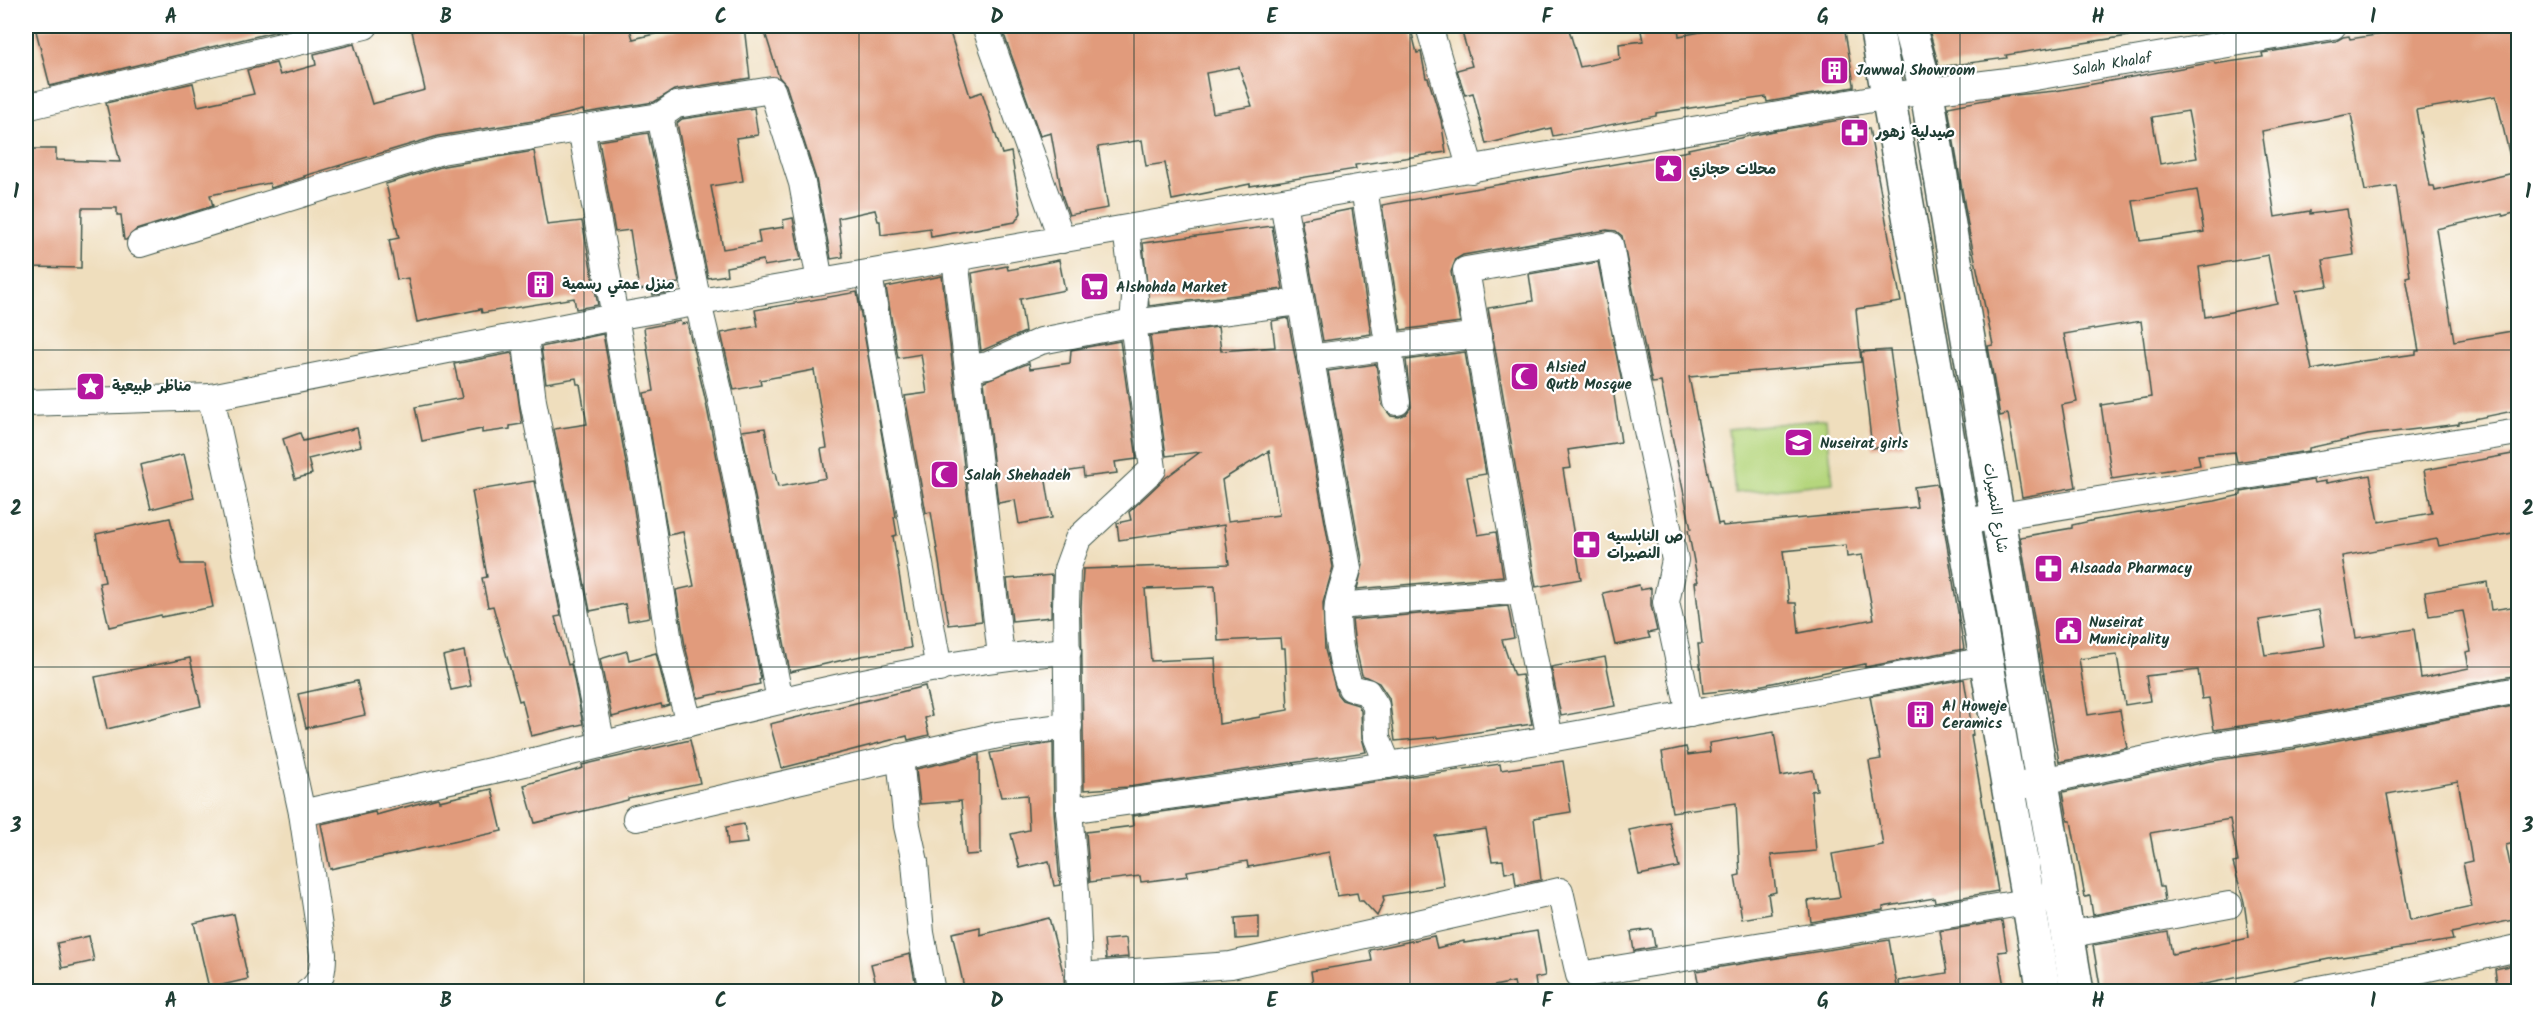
<svg xmlns="http://www.w3.org/2000/svg" width="2544" height="1017" viewBox="0 0 2544 1017" font-family="Kalam,'Playpen Sans Arabic',sans-serif">
	<style>
		.green { fill: #b5d67d; stroke: #6a8a58; stroke-width: 1.5 }
		.building { fill: #e19b7b; fill-rule: evenodd }
		.lines { fill: none; stroke-linecap: round; stroke-linejoin: round }
		.minor-casing { stroke: #3e5549; stroke-width: 28 }
		.major-casing { stroke: #3e5549; stroke-width: 36 }
		.minor { stroke: #fff; stroke-width: 26 }
		.major { stroke: #fff; stroke-width: 33 }
		.grid { fill: none; stroke: #1f3d34; stroke-width: 1.5; stroke-opacity: 0.55 }
		.labels { text-anchor: middle; stroke-width: 4.5; stroke-linejoin: round; paint-order: stroke }
		.street-label { font-size: 15px; fill: #1f3d34; stroke: #fff }
		.poi-label { font-size: 15px; font-weight: bold; fill: #1f3d34; stroke: #fff; text-anchor: start }
		.neatline { fill: none; stroke: #1f3d34; stroke-width: 2 }
		.grid-label { font-size: 20px; text-anchor: middle; font-weight: bold; fill: #1f3d34 }
	</style>
	<rect width="100%" height="100%" fill="#fff"/>
	<filter id="ink" filterUnits="userSpaceOnUse"><feTurbulence type="fractalNoise" baseFrequency=".0167" numOctaves="2"/><feDisplacementMap in="SourceGraphic" scale="12" xChannelSelector="R" yChannelSelector="G"/><feConvolveMatrix kernelMatrix="1 2 1 2 8 2 1 2 1" color-interpolation-filters="sRGB"/></filter>
	<filter id="wash" filterUnits="userSpaceOnUse"><feTurbulence type="fractalNoise" baseFrequency=".008" numOctaves="4" result="noise"/><feDisplacementMap in="SourceGraphic" scale="24" xChannelSelector="R" yChannelSelector="G"/><feGaussianBlur stdDeviation="1.35" result="paint"/><feColorMatrix in="noise" values="0 0 0 0 0 0 0 0 0 0 0 0 0 0 0 0 0 1.4 0 .05"/><feComposite in="paint" operator="in"/></filter>
	<g filter="url(#wash)">
		<rect width="100%" height="100%" fill="#efdebd"/>
		<polygon class="green" points="1826,419 1833,483 1735,493 1728,429"/>
		<g id="blocks">
			<g class="building">
				<polygon points="58,26 162,26 163,31 185,26 282,26 282,30 50,86 36,31"/>
				<polygon points="434,26 629,26 633,39 688,26 744,26 750,78 674,90 654,102 584,113 583,110 546,119 438,136 304,176 305,177 271,188 269,183 210,195 213,206 136,230 126,240 124,240 121,215 117,215 117,208 82,208 81,268 30,267 31,246 26,246 30,149 56,149 56,160 120,162 106,103 193,83 198,106 254,94 247,70 276,63 280,75 316,65 314,54 354,44 372,104 425,90 412,31"/>
				<polygon points="763,26 948,26 970,96 982,92 1002,154 1011,152 1021,213 1015,222 931,237 930,228 881,235 880,221 878,221 875,210 838,218 843,257 831,259 816,179 786,85 779,77"/>
				<path d="M1001,26H1410L1417,53L1421,52L1426,78H1428L1441,120L1446,152L1355,165L1356,169L1250,186V184L1172,200L1165,163L1146,166L1142,140L1098,147L1108,208L1069,215L1062,195L1051,133L1040,136ZM1239,67L1252,106L1213,113L1206,73Z"/>
				<polygon points="1460,26 1568,26 1580,67 1620,59 1619,44 1643,41 1640,26 1678,26 1679,36 1732,26 1844,26 1854,84 1854,87 1767,102 1766,97 1656,113 1656,116 1553,136 1551,128 1486,144 1473,93 1465,95 1457,70 1472,66"/>
				<polygon points="1928,26 2127,26 2128,36 2006,55 2007,58 1939,67"/>
				<path d="M2436,26H2518V161L2511,162L2496,96L2416,110L2430,186H2434L2435,191L2518,172V212L2503,216L2502,214L2436,229L2454,341L2518,330V410L2459,422V424L2368,435L2309,448V451L2237,462L2235,452L2198,455L2200,465L2112,479L2101,405L2151,397L2141,321L2064,334L2077,402L2062,405L2076,487L2022,497L2008,414L2000,416L1988,346L1993,345L1969,231L1948,107L2005,96L2055,91L2214,62L2215,64L2263,57L2262,53L2336,41L2343,37L2349,36L2350,39ZM2188,111L2197,158L2160,164L2152,117ZM2351,114L2365,191L2396,186L2410,276L2406,277L2419,351H2416V354L2354,362L2312,370L2296,291L2328,286L2323,260L2354,255L2347,209L2310,214V211L2275,217L2262,131ZM2197,190L2204,232L2140,241L2133,201ZM2268,255L2277,303L2205,317L2199,267Z"/>
				<polygon points="754,108 758,135 736,138 743,181 711,186 723,249 760,243 758,231 784,227 783,220 793,218 801,260 764,266 763,260 726,267 727,275 708,278 677,123 682,119"/>
				<path d="M1858,117L1860,130L1869,128L1901,302L1856,309L1861,362L1689,377L1718,524L1722,523L1723,526L1917,507L1914,487L1937,484L1964,649L1865,667V664L1748,688L1703,693L1698,644H1702L1695,582H1698L1688,530L1691,529L1661,382L1652,383L1622,236L1616,231L1607,230L1463,255L1456,259L1451,272L1460,322L1401,330L1382,205L1689,151L1688,149L1773,131ZM1846,545L1847,557L1862,555L1874,619L1799,633L1796,603H1789L1783,551Z"/>
				<polygon points="648,133 679,283 671,284 673,292 653,295 651,288 639,290 630,230 615,232 599,141"/>
				<polygon points="534,151 547,225 582,221 598,305 576,309 574,298 482,313 481,309 417,322 408,278 397,280 389,240 399,238 386,184 444,166"/>
				<polygon points="1352,209 1371,334 1323,341 1301,219"/>
				<polygon points="1272,226 1283,289 1149,306 1143,243"/>
				<polygon points="1059,260 1065,290 1020,299 1025,332 981,351 972,273 1007,266 1008,270"/>
				<polygon points="1598,262 1623,388 1613,389 1621,442 1568,450 1571,468 1563,469 1581,579 1536,587 1488,308 1533,301 1529,274"/>
				<polygon points="942,276 982,621 949,625 931,512 926,513 905,396 927,393 921,354 898,358 886,287"/>
				<polygon points="857,292 896,517 894,517 897,535 893,536 911,648 861,656 790,672 742,431 765,428 773,473 775,473 778,487 826,478 821,449 827,448 814,370 760,380 761,385 734,390 721,333 758,326 755,310"/>
				<path d="M1288,318L1333,567L1323,603L1325,650L1337,694L1342,700L1358,705L1361,711L1362,738L1366,752L1128,787L1084,790L1081,608L1083,569L1229,564L1224,525L1119,540L1117,523L1131,520L1129,512L1164,479L1200,452L1166,456L1150,336L1218,327L1221,351L1275,347L1272,321ZM1269,451L1279,515L1228,521L1222,480ZM1215,586L1218,641L1280,638L1281,648H1285L1288,710L1260,715V717L1219,724L1215,658L1151,661L1145,589Z"/>
				<polygon points="680,321 681,324 687,323 705,398 761,679 759,680 760,684 698,698 685,646 676,590 694,586 683,532 668,535 644,393 654,391 644,328"/>
				<polygon points="603,334 633,502 650,617 628,621 625,604 590,611 554,429 587,424 580,384 577,384 576,378 546,383 541,347"/>
				<polygon points="1120,341 1137,459 1115,462 1117,473 1084,477 1083,469 1045,475 1052,518 1019,524 1015,500 998,503 984,381 1029,363 1030,369 1070,363 1071,350"/>
				<polygon points="1890,350 1903,445 1872,448 1861,352"/>
				<polygon points="1465,352 1486,474 1467,477 1478,535 1496,532 1503,576 1357,589 1363,565 1328,371 1376,364 1382,405 1391,416 1399,417 1406,414 1411,407 1406,360"/>
				<polygon points="512,353 522,424 510,426 510,429 482,433 482,429 422,441 415,407 462,398 454,364"/>
				<polygon points="357,428 361,446 308,459 312,474 295,479 283,439 300,433 303,441"/>
				<path d="M2518,453V532L2439,546L2437,539L2342,556L2356,638L2414,629L2421,678L2469,668L2466,652L2471,651L2463,611L2429,616L2425,592L2487,582L2491,610L2518,606V675L2287,719L2214,730L2209,698L2202,699L2198,670L2146,676L2150,701L2125,705L2117,655L2079,659L2088,715L2120,710L2127,748L2059,762L2020,537L2072,528V525L2095,520L2215,501L2241,495V492L2313,480L2314,483L2326,481V483L2370,475L2379,522L2432,513L2424,470ZM2319,610L2325,646L2265,655L2259,620Z"/>
				<polygon points="184,454 194,498 151,509 140,465"/>
				<polygon points="534,481 561,616 555,617 568,665 571,664 583,724 531,736 522,700 519,701 493,606 488,607 482,578 487,577 472,491"/>
				<polygon points="170,518 181,564 204,564 213,607 161,617 161,615 109,627 99,583 105,582 96,534"/>
				<polygon points="1052,575 1051,617 1012,621 1007,579"/>
				<polygon points="1639,585 1640,590 1651,588 1651,605 1657,631 1648,633 1650,638 1615,645 1603,593"/>
				<polygon points="1508,606 1514,638 1502,640 1514,676 1522,675 1532,724 1438,738 1438,737 1395,741 1389,698 1379,683 1362,675 1355,645 1352,620"/>
				<polygon points="464,651 471,686 451,690 443,656"/>
				<polygon points="627,651 629,660 656,653 669,705 662,707 661,704 612,717 600,659"/>
				<polygon points="1605,657 1615,706 1561,716 1551,667"/>
				<polygon points="190,658 201,706 107,729 95,677"/>
				<polygon points="1964,679 1973,735 1971,736 1998,891 1935,902 1934,898 1883,907 1883,910 1811,922 1808,901 1840,897 1832,854 1883,845 1869,761 1881,759 1870,696"/>
				<polygon points="357,681 365,715 306,728 298,694"/>
				<polygon points="925,686 932,716 925,718 929,735 908,740 907,736 782,768 770,724"/>
				<path d="M2518,705V842L2506,845L2518,903V919L2451,933L2453,940L2329,959L2180,989V992H2101L2093,945L2168,932L2172,954L2249,938L2244,902L2233,863L2238,862L2230,819L2150,833L2160,887H2163L2165,901L2093,915L2090,896L2085,897L2071,821H2068L2063,792L2211,761L2293,749ZM2458,781L2472,861L2463,863L2472,907L2410,920L2387,794Z"/>
				<polygon points="1774,732 1781,776 1813,770 1817,790 1811,791 1816,851 1771,855 1776,892 1768,894 1771,914 1742,919 1735,876 1740,875 1736,803 1672,812 1662,752 1686,747 1688,755 1710,752 1709,743"/>
				<polygon points="690,740 700,783 628,798 628,800 535,823 524,785 583,768 582,765"/>
				<polygon points="1053,743 1054,811 1060,885 1054,886 1049,861 1020,868 1011,834 1029,830 1027,795 1001,797 990,753"/>
				<polygon points="979,755 980,854 966,855 961,801 920,804 916,769"/>
				<polygon points="1563,761 1571,812 1534,818 1541,880 1516,885 1514,871 1505,873 1503,860 1492,861 1486,829 1435,836 1444,886 1383,896 1384,901 1377,916 1363,901 1359,901 1357,893 1337,896 1329,852 1248,867 1247,861 1187,871 1188,876 1141,882 1140,876 1090,882 1086,832 1133,826 1132,816 1500,764 1501,770"/>
				<polygon points="492,789 502,831 330,869 321,824 375,812 376,815 438,798 439,801"/>
				<polygon points="1669,822 1679,867 1639,875 1629,830"/>
				<polygon points="744,824 747,843 728,845 726,827"/>
				<polygon points="234,914 248,979 209,988 194,923"/>
				<polygon points="1259,916 1259,938 1236,939 1235,918"/>
				<polygon points="1049,918 1064,976 1065,992 965,992 952,933 980,927 980,935"/>
				<polygon points="2002,921 2007,951 1998,952 2005,992 1900,992 1899,981 1947,973 1940,931"/>
				<polygon points="1652,929 1655,947 1634,951 1631,932"/>
				<polygon points="1537,931 1545,976 1535,978 1537,992 1516,992 1514,982 1465,992 1314,992 1311,971 1372,961 1370,950 1434,936 1437,948 1464,941 1464,943"/>
				<polygon points="89,936 94,961 62,968 57,943"/>
				<polygon points="1126,938 1128,957 1106,959 1104,940"/>
				<polygon points="1889,940 1898,992 1700,992 1696,971"/>
				<polygon points="910,954 917,992 878,992 871,964"/>
				<polygon points="2518,964 2518,992 2498,992 2495,969"/>
			</g>
		</g>
	</g>
	<g filter="url(#ink)">
		<use href="#blocks" fill-opacity="0" stroke="#3e5549" stroke-width="1.5"/>
		<g class="lines">
			<defs>
				<g id="minor">
					<polyline points="985,26 1062,240"/>
					<polyline points="1429,26 1471,170"/>
					<polyline points="26,107 365,26"/>
					<polyline points="660,116 698,303 720,395 780,700"/>
					<polyline points="581,128 648,500 670,649 689,723"/>
					<polyline points="1364,188 1397,402"/>
					<path d="M1283,202L1348,568C1345,580 1340,592 1338,604C1335,625 1342,670 1351,688L1367,692L1376,706L1377,738L1388,765"/>
					<polyline points="140,244 441,151 660,116 676,105 772,90 802,183 820,281"/>
					<polyline points="955,258 1001,656"/>
					<polyline points="869,274 885,372 939,669"/>
					<polyline points="525,336 533,401 602,745"/>
					<polyline points="1310,358 1478,335"/>
					<polyline points="969,368 988,365 1041,341 1133,323 1299,302"/>
					<path d="M211,397L302,813L323,954C323,969 322,983 308,992"/>
					<path id="s1" d="M26,403L211,397L614,317L1889,96L2023,79L2333,26"/>
					<polyline points="1963,522 2518,432"/>
					<polyline points="1338,606 1521,590"/>
					<polyline points="1550,739 1521,590 1466,270 1610,245 1623,319 1675,560 1666,602 1690,714"/>
					<polyline points="900,757 907,826 915,862 921,933 932,992"/>
					<polyline points="2024,785 2208,746 2290,734 2518,690"/>
					<polyline points="1069,810 1388,765 1550,739 1987,660"/>
					<path d="M302,813C408,789 514,767 620,740C767,704 917,663 1068,651"/>
					<polyline points="636,818 998,735 1069,726"/>
					<polyline points="2066,935 2229,905"/>
					<polyline points="1079,976 1231,965 1560,891 1579,975 2045,899"/>
					<polyline points="1080,991 1076,893 1069,810 1066,608 1067,569 1078,539 1153,469 1133,323 1135,298 1126,229"/>
					<polyline points="2302,992 2410,972 2518,948"/>
				</g>
				<g id="major">
					<polyline points="1876,26 2044,992"/>
					<polyline points="1909,26 1927,93 2077,992"/>
				</g>
			</defs>
			<use href="#minor" class="minor-casing"/>
			<use href="#major" class="major-casing"/>
			<use href="#minor" class="minor"/>
			<use href="#major" class="major"/>
		</g>
	</g>
	<path class="grid" d="M308,26V992M584,26V992M859,26V992M1134,26V992M1410,26V992M1685,26V992M1960,26V992M2236,26V992M26,350H2518M26,667H2518"/>
	<defs>
		<symbol id="building-square" viewBox="-11 -11 22 22"><rect x="-9" y="-9" width="18" height="18" rx="4" fill="#b5179e" stroke="#fff"/><path d="M-4-6H4V6H1V3H-1V6H-4ZM-2.5-4.3h1.7v1.8h-1.7ZM.8-4.3h1.7v1.8H.8ZM-2.5-1h1.7V.8h-1.7ZM.8-1h1.7V.8H.8Z" fill="#fff"/></symbol>
		<symbol id="pharmacy-square" viewBox="-11 -11 22 22"><rect x="-9" y="-9" width="18" height="18" rx="4" fill="#b5179e" stroke="#fff"/><path d="M-2-6h4v4h4v4h-4v4h-4v-4h-4v-4h4Z" fill="#fff"/></symbol>
		<symbol id="sight-square" viewBox="-11 -11 22 22"><rect x="-9" y="-9" width="18" height="18" rx="4" fill="#b5179e" stroke="#fff"/><path d="M0-6L1.8-2.2L6-1.7L2.9 1.2L3.7 5.4L0 3.3L-3.7 5.4L-2.9 1.2L-6-1.7L-1.8-2.2Z" fill="#fff"/></symbol>
		<symbol id="supermarket-square" viewBox="-11 -11 22 22"><rect x="-9" y="-9" width="18" height="18" rx="4" fill="#b5179e" stroke="#fff"/><path d="M-6-5.5h2.5l.6 2H6L4.5 2H-2.5L-4.4-4H-6ZM-1.5 3.2a1.3 1.3 0 1 0 .1 0ZM3 3.2a1.3 1.3 0 1 0 .1 0Z" fill="#fff"/></symbol>
		<symbol id="mosque-square" viewBox="-11 -11 22 22"><rect x="-9" y="-9" width="18" height="18" rx="4" fill="#b5179e" stroke="#fff"/><path d="M3.5-4.9A6 6 0 1 0 3.5 4.9A5 5 0 1 1 3.5-4.9Z" fill="#fff"/></symbol>
		<symbol id="school-square" viewBox="-11 -11 22 22"><rect x="-9" y="-9" width="18" height="18" rx="4" fill="#b5179e" stroke="#fff"/><path d="M0-5L7-2L0 1L-7-2ZM-4 1L0 2.5L4 1V4Q0 6-4 4Z" fill="#fff"/></symbol>
		<symbol id="civic-square" viewBox="-11 -11 22 22"><rect x="-9" y="-9" width="18" height="18" rx="4" fill="#b5179e" stroke="#fff"/><path d="M-.6-6.5H3V-4.5H.6V-3L4-1V1h2V6H-6V1h2V-1L-.6-3ZM-1.2 2.5V6h2.4V2.5Z" fill="#fff"/></symbol>
	</defs>
	<g fill-rule="evenodd">
		<use href="#building-square" x="1818" y="54" width="33" height="33"/>
		<use href="#pharmacy-square" x="1838" y="116" width="33" height="33"/>
		<use href="#sight-square" x="1652" y="152" width="33" height="33"/>
		<use href="#building-square" x="524" y="268" width="33" height="33"/>
		<use href="#supermarket-square" x="1078" y="270" width="33" height="33"/>
		<use href="#mosque-square" x="1508" y="360" width="33" height="33"/>
		<use href="#sight-square" x="74" y="370" width="33" height="33"/>
		<use href="#school-square" x="1782" y="426" width="33" height="33"/>
		<use href="#mosque-square" x="928" y="458" width="33" height="33"/>
		<use href="#pharmacy-square" x="1570" y="528" width="33" height="33"/>
		<use href="#pharmacy-square" x="2032" y="552" width="33" height="33"/>
		<use href="#civic-square" x="2052" y="614" width="33" height="33"/>
		<use href="#building-square" x="1904" y="698" width="33" height="33"/>
	</g>
	<g class="labels">
		<g class="street-label">
			<text dy="5" stroke="none"><textPath href="#s1" startOffset="2115">Salah Khalaf</textPath></text>
			<text transform="translate(1996 508) rotate(81)" y="5">شارع النصيرات</text>
		</g>
		<g class="poi-label">
			<text x="1856" y="75">Jawwal Showroom</text>
			<text x="1876" y="137">صيدلية زهور</text>
			<text x="1689" y="174">محلات حجازي</text>
			<text x="562" y="289">منزل عمتي رسمية</text>
			<text x="1116" y="292">Alshohda Market</text>
			<text x="1546" y="372">Alsied<tspan x="1546" dy="17">Qutb Mosque</tspan></text>
			<text x="112" y="391">مناظر طبيعية</text>
			<text x="1820" y="448">Nuseirat girls</text>
			<text x="965" y="480">Salah Shehadeh</text>
			<text x="1607" y="541">ص النابلسيه<tspan x="1607" dy="17">النصيرات</tspan></text>
			<text x="2070" y="573">Alsaada Pharmacy</text>
			<text x="2089" y="627">Nuseirat<tspan x="2089" dy="17">Municipality</tspan></text>
			<text x="1942" y="711">Al Howeje<tspan x="1942" dy="17">Ceramics</tspan></text>
		</g>
	</g>
	<rect width="2544" height="1017" fill="none" stroke="#fff" stroke-width="66"/>
	<rect x="33" y="33" width="2478" height="951" class="neatline"/>
	<g class="grid-label">
		<text x="171" y="23">A</text>
		<text x="446" y="23">B</text>
		<text x="721" y="23">C</text>
		<text x="997" y="23">D</text>
		<text x="1272" y="23">E</text>
		<text x="1547" y="23">F</text>
		<text x="1823" y="23">G</text>
		<text x="2098" y="23">H</text>
		<text x="2373" y="23">I</text>
		<text x="16" y="198">1</text>
		<text x="2528" y="198">1</text>
		<text x="16" y="515">2</text>
		<text x="2528" y="515">2</text>
		<text x="16" y="832">3</text>
		<text x="2528" y="832">3</text>
		<text x="171" y="1007">A</text>
		<text x="446" y="1007">B</text>
		<text x="721" y="1007">C</text>
		<text x="997" y="1007">D</text>
		<text x="1272" y="1007">E</text>
		<text x="1547" y="1007">F</text>
		<text x="1823" y="1007">G</text>
		<text x="2098" y="1007">H</text>
		<text x="2373" y="1007">I</text>
	</g>
</svg>
